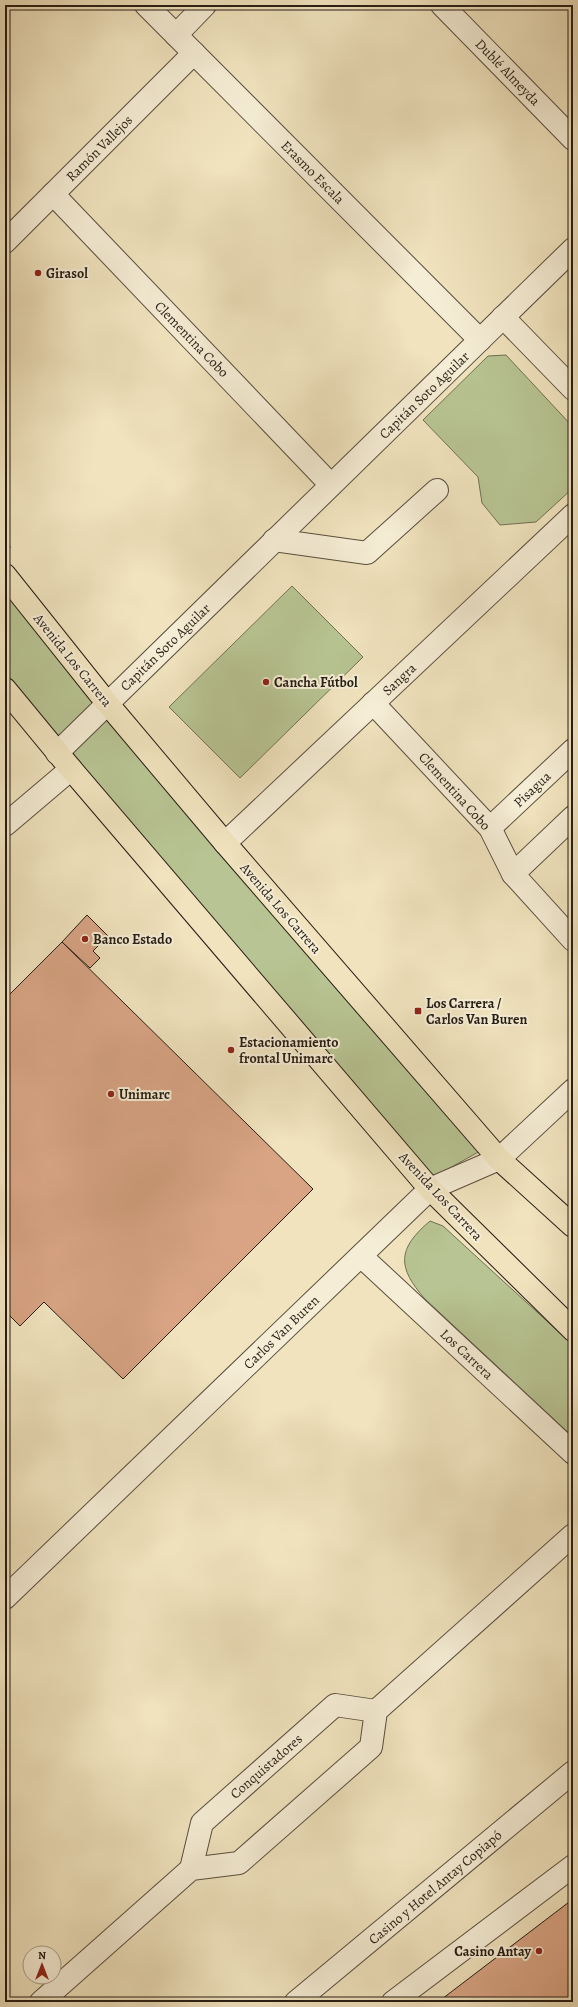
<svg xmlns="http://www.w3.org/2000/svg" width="578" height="2007" viewBox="0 0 578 2007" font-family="Alegreya,serif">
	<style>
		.green { fill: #b8c493; stroke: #707054 }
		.building { fill: #d8a484; stroke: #271d14 }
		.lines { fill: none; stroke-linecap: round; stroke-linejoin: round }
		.minor-casing { stroke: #594e3e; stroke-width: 24 }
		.major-casing { stroke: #271d14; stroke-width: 24 }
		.path { stroke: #271d14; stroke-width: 2.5; stroke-dasharray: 3 2; stroke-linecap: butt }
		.minor { stroke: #f5edd5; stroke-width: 22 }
		.major { stroke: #f0e3be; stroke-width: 22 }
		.poi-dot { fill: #8f2418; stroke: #f5edd5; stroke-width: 1.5 }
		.labels { text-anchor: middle; stroke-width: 4; stroke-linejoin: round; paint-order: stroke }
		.street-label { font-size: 14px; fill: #271d14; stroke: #f5edd5 }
		.poi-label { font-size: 14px; font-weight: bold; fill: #271d14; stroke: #f5edd5; text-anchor: start }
	</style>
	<rect width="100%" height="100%" fill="#f0e3be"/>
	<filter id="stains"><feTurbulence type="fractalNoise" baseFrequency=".005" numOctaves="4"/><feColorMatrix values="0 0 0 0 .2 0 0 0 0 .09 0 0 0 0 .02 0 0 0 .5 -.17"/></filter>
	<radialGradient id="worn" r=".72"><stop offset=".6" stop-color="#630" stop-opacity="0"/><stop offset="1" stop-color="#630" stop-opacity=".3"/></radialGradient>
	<g class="green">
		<polygon points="506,355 573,427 573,488 536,522 500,525 482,503 478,477 423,420 488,356"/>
		<polygon points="292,586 363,657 240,778 169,707"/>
		<polygon points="5,589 482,1150 432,1178 64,748 5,675"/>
		<path d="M430,1221L443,1226L573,1345V1437L425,1299C397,1267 397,1249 430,1221Z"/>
	</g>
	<g class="building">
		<polygon points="87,915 108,936 93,951 100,958 90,968 62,942"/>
		<polygon points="62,942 313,1189 123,1379 44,1302 20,1326 5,1311 5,999"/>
		<polygon points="573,1899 573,2002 438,2002"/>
	</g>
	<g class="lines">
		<defs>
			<g id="minor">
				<polyline points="146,5 480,340"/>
				<polyline points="442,5 573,139"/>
				<polyline points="176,35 205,5"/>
				<polyline points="53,194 331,485"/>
				<polyline points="5,242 194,53"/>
				<polyline points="503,317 573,389"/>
				<polyline points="274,540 367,553 437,490"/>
				<polyline points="373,703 490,828 513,874 573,940"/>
				<polyline points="57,753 573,249"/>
				<polyline points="5,825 71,769"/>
				<polyline points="490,828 573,750"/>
				<polyline points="225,843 573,515"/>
				<polyline points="513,874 573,817"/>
				<polyline points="361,1256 573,1453"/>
				<polyline points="5,1598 430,1189 499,1159 573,1090"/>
				<polyline points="191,1869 202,1823 335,1705 376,1711"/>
				<polyline points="41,2002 191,1869 239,1863 371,1747 376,1711 573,1535"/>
				<polyline points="296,2002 573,1772"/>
				<polyline points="393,2002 573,1866"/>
			</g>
			<g id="major">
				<polyline points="5,575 107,703 225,843 499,1159 573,1226"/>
				<polyline points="5,689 71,769 430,1189 573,1330"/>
			</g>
		</defs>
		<use href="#minor" class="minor-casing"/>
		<use href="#major" class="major-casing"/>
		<polyline class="path" points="5,543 10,548"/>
		<use href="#minor" class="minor"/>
		<use href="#major" class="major"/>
	</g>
	<g class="poi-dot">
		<circle cx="38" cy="273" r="4"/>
		<circle cx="266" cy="682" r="4"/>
		<circle cx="85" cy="939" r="4"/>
		<rect x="414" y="1007" width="8" height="8" rx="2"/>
		<circle cx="231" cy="1050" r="4"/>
		<circle cx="111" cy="1094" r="4"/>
		<circle cx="539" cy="1951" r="4"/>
	</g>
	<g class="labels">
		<g class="street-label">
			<text transform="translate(508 72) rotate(46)" y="5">Dublé Almeyda</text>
			<text transform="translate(99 148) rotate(-45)" y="5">Ramón Vallejos</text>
			<text transform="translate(313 172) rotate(45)" y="5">Erasmo Escala</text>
			<text transform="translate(192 339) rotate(46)" y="5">Clementina Cobo</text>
			<text transform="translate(424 395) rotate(-44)" y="5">Capitán Soto Aguilar</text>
			<text transform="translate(165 647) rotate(-44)" y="5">Capitán Soto Aguilar</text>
			<text transform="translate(73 660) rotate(51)" y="5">Avenida Los Carrera</text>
			<text transform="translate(399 679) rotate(-43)" y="5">Sangra</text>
			<text transform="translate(532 789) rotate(-43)" y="5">Pisagua</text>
			<text transform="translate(455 791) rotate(48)" y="5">Clementina Cobo</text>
			<text transform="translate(281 908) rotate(49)" y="5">Avenida Los Carrera</text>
			<text transform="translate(441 1196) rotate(47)" y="5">Avenida Los Carrera</text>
			<text transform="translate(281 1332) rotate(-44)" y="5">Carlos Van Buren</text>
			<text transform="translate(467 1354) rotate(43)" y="5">Los Carrera</text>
			<text transform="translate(266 1766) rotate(-41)" y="5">Conquistadores</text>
			<text transform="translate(435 1887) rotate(-40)" y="5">Casino y Hotel Antay Copiapó</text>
		</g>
		<g class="poi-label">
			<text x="46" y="278">Girasol</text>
			<text x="274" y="687">Cancha Fútbol</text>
			<text x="93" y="944">Banco Estado</text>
			<text x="426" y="1008">Los Carrera /<tspan x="426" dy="16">Carlos Van Buren</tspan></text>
			<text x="239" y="1047">Estacionamiento<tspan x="239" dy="16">frontal Unimarc</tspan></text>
			<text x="119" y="1099">Unimarc</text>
			<text x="531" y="1956" text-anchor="end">Casino Antay</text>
		</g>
	</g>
	<rect width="578" height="2007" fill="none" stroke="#f0e3be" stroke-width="20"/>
	<rect x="6" y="6" width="566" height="1995" fill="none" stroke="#271d14" stroke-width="2"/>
	<rect x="10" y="10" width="558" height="1987" fill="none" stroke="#271d14"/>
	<g transform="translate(42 1965)"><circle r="19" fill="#f5edd5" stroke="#a39a88"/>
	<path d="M0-3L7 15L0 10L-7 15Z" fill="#8f2418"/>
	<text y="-6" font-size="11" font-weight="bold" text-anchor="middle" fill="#271d14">N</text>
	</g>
	<rect width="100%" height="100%" filter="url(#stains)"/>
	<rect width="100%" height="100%" fill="url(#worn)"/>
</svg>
